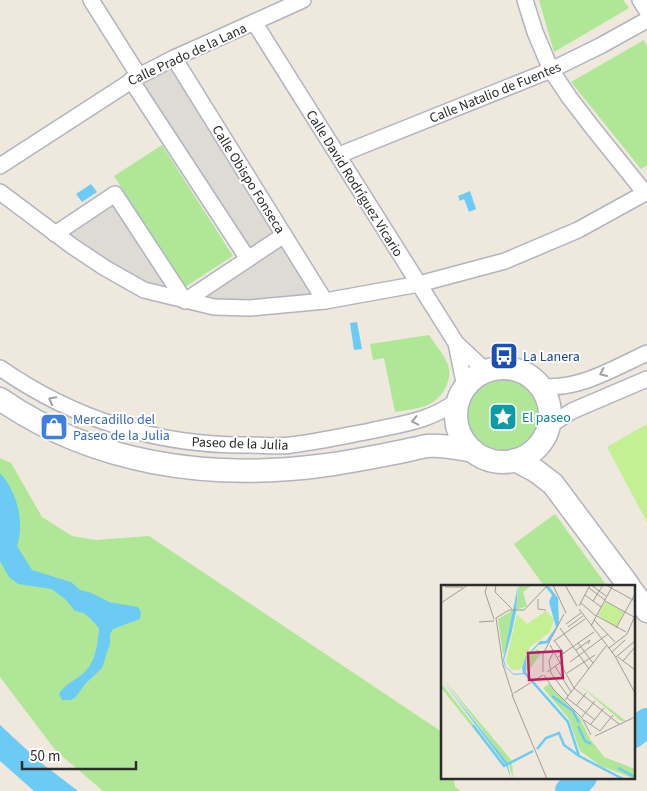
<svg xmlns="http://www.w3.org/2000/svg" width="647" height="791" viewBox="0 0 647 791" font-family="'Source Sans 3',sans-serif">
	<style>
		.green { fill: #afe797 }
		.pitch { fill: #c4ef93 }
		.plaza { fill: #dedbd5 }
		.water { fill: #6ccbf5 }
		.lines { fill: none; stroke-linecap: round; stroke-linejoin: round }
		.river { stroke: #6ccbf5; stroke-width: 28 }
		.street-casing { stroke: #b2b3c0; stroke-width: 18 }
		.secondary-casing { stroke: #b2b3c0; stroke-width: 25 }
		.street { stroke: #fff; stroke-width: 15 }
		.secondary { stroke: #fff; stroke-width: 22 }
		.oneway { stroke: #a0a0a0 }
		.labels { text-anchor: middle; stroke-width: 4; stroke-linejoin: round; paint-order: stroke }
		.street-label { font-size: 14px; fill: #2c2c2c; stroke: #fff }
		.transit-label { font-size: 14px; fill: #164399; stroke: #fff; text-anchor: start }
		.culture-label { font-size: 14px; fill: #0d838f; stroke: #fff; text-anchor: start }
		.shop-label { font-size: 14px; fill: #366cbe; stroke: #fff; text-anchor: start }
		.inset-river { fill: none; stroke: #6ccbf5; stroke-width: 2.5 }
		.inset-road { fill: none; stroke: #a09d96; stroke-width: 1 }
		.view { fill: #c2185b; fill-opacity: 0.15; stroke: #c2185b; stroke-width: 2.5 }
		.inset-edge { fill: none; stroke: #2c2c2c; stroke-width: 2.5 }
	</style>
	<rect width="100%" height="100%" fill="#eee8dd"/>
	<g class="green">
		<polygon points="539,0 623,0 629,8 554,52"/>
		<polygon points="644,40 647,47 647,165 641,169 571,82"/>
		<polygon points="162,145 233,256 185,287 114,176"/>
		<path d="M429,335C435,345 447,357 449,369C450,374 449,379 447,384C437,409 417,408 395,412L384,358L373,360L370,344Z"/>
		<circle cx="503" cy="415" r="47"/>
		<polygon points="0,458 11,463 42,517 72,536 96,540 149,536 442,732 442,777 454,777 455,787 461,791 103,791 56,751 0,677"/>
		<polygon points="555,514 607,586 544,586 514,544"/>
	</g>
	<polygon class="pitch" points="647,424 647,522 607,447"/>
	<polygon class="plaza" points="174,58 325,301 250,308 214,307 174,298 144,290 105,268 55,234 115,194 186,301 247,259 131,80"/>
	<g class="water">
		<polygon points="91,184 97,192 82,202 76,194"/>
		<polygon points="470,191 476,209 469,212 464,199 460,201 458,196"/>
		<polygon points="357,322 362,349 354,350 350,323"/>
		<path d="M0,473C17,491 25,523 17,546L32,570L71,582L80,590L92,593L109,602L138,607L141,612L140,619L113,629L110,634V643L102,668L85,684L75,698L70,700H62L59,694C64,685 72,682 80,676C95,666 98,645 99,628L92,620L84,613L75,611L66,600L52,589L18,584L9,577L0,561Z"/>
		<polygon points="0,725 40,762 78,791 34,791 0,761"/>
	</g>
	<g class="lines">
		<g class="river">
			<polyline points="633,734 647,722"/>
			<polyline points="569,791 583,777"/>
		</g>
		<defs>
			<g id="street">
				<polyline points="91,0 139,76"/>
				<polyline points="525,0 535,32 551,70 569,97 592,127 645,193"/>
				<polyline points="640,0 647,11"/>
				<polyline points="254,22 456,343 486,371"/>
				<polyline points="174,58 325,301"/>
				<polyline points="131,80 248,259"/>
				<polyline points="339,155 551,70 600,46 647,20"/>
				<polyline points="0,166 139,76 174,58 303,0"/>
				<polyline points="0,192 72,246 105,268 144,290 214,307 250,308 325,301 419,284 505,261 578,230 647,192"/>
				<polyline points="55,234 115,194 185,301 284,235"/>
				<polyline points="456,343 465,387"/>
				<path d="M0,368C75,420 157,446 249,445C263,445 277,447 291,445C317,442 344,436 370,431C402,424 431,421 458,400"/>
				<path d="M540,386C578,391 614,368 647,353"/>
				<polyline points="549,426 572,411 647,379"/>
			</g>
			<g id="secondary">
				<circle cx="503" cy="415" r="47"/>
				<path d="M0,399C94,464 208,480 319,466C344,463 369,458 394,453C405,451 416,448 427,446C442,445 458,448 473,451"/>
				<polyline points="515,460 536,471 553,484 629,586"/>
				<polyline points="633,592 647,611"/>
			</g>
		</defs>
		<use href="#street" class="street-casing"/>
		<use href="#secondary" class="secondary-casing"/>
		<use href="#street" class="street"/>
		<use href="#secondary" class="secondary"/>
	</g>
	<defs><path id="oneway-chevron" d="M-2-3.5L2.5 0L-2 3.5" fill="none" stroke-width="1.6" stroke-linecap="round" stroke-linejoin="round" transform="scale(1.25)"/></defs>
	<g class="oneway">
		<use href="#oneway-chevron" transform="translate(603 373) rotate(155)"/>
		<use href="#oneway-chevron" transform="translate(52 400) rotate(-152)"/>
		<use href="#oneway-chevron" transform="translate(415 421) rotate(167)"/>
	</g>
	<defs>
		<symbol id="bus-square" viewBox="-11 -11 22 22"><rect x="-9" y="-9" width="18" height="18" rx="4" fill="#1a4fb4" stroke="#fff"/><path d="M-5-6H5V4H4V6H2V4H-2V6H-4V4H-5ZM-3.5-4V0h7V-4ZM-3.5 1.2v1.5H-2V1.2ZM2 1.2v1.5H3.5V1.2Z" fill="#fff"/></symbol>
		<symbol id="sight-square" viewBox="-11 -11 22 22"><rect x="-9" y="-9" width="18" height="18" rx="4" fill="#0f9aa8" stroke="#fff"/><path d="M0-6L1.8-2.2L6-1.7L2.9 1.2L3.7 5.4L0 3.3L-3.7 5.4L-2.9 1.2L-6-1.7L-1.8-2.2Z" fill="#fff"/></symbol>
		<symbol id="shop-square" viewBox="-11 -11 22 22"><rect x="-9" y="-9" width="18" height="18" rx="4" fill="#3f7fe0" stroke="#fff"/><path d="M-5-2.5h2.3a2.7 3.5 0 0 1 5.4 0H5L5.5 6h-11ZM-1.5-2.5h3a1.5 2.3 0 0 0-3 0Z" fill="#fff"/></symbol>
	</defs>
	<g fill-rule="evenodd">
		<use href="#bus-square" x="488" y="340" width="32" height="32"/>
		<use href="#sight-square" x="487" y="401" width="32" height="32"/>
		<use href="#shop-square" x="38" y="411" width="32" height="32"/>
	</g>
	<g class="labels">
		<g class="street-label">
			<text transform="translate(187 54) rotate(-25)" y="5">Calle Prado de la Lana</text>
			<text transform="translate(495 92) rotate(-22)" y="5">Calle Natalio de Fuentes</text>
			<text transform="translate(249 179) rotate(58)" y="5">Calle Obispo Fonseca</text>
			<text transform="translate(355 183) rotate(58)" y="5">Calle David Rodríguez Vicario</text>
			<text transform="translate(240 443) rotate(2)" y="5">Paseo de la Julia</text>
		</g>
		<g class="transit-label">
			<text x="523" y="361">La Lanera</text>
		</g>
		<g class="culture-label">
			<text x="522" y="422">El paseo</text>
		</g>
		<g class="shop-label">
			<text x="73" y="424">Mercadillo del<tspan x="73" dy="16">Paseo de la Julia</tspan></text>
		</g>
	</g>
	<g transform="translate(441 585)">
		<rect width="194" height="194" fill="#eee8dd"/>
		<path d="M78,0H91L82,7L86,21L75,25ZM72,25L69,50L62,70L57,34ZM96,64L101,67L87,87L84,83L85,74ZM0,91L71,176L72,194L68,180ZM0,98L64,179L63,182L1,104ZM108,99L139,133L149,154L163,172L194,184V194L160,181L139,166L128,134L102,103ZM137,99L185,136H180Z" fill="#afe797"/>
		<path d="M164,17L183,27L175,42L157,30ZM105,26L113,34L109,47L89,62L79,85L70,84L65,76L76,29L86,39Z" fill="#c4ef93"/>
		<path d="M77,0L75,27L70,50L63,75L65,82L73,89L82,88L81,83L84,73L99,56H105L115,42L108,17L111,10L103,0H107L117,13L118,39L107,58L97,60L85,74V89L73,90L64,82L62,75ZM0,94L66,177L70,194L65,180Z" fill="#6ccbf5"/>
		<path class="inset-river" d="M83,87L127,137L138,171L182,194M111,111L132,126L138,138M32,140L63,181L92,166M137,141L144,156L150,159M96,164L105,153L118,148L123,160L138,171M177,183L194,192"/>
		<path class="inset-road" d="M46,0L44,7L53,34M55,0L54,7L71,24M112,0L125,28M124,0L136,21M150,0L165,11M165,0L194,16M4,2H22M148,3L164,15M144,10L160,22M97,14V24L105,25M152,16L162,0M164,16L193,32M0,18L27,0M140,18L155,31M138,21L149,0M138,24L174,71L194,108M184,27L194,9M156,31L185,47M55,33L62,80L72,111M55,33L68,25H83L107,0M153,35L174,57M38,37L53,36M125,39L140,28M150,41L172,0M127,42L142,31M119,43L148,84M175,43L184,27M113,55L123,69M113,56L144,34M137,58L152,78M109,60L133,103L178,139M168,63L186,49L193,33M135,65L149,55L147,59M113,66L108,76L110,88L127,111M171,67L184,55M117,72L153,47M175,72L194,56M177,72L194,85M182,76L194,62M129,77L167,49M114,81L130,107M102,87V69L123,29M106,87L120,77M126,88L154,70M103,90L113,105L141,133L150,150M73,108L102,90M71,110L106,194M126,113L154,135M124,115L165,61M135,121L145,108M141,132L154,116M143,135L159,146L172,130M150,139L163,123M154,151L194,132"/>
		<path class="view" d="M120,66L122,93L88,95L87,68Z"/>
		<rect width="194" height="194" class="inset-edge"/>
	</g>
	<path d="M22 761v8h114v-8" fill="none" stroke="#2c2c2c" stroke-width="2.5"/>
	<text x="30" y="761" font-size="15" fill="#2c2c2c" stroke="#ffffff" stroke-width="4" paint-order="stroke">50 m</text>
</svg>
